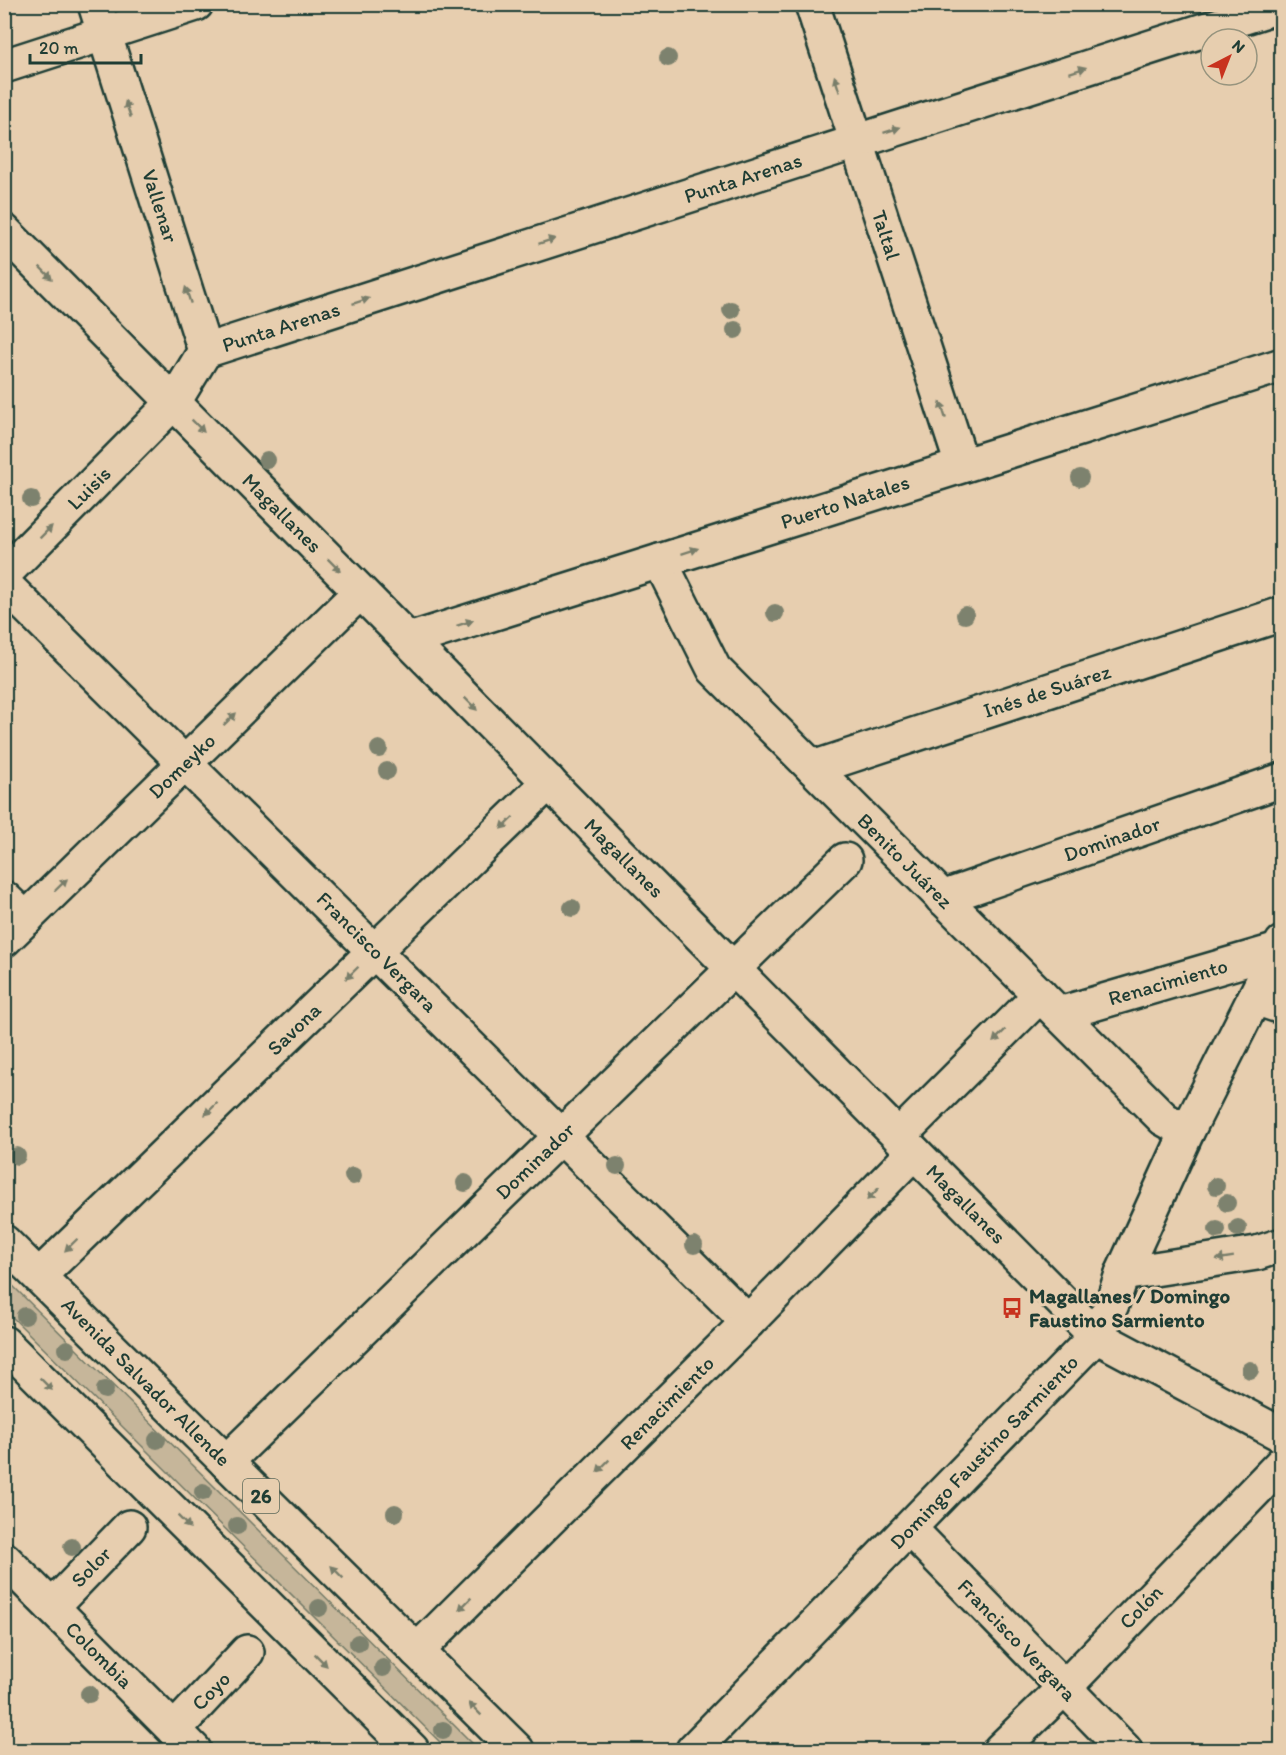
<svg xmlns="http://www.w3.org/2000/svg" width="1286" height="1755" viewBox="0 0 1286 1755" font-family="Itim,sans-serif">
	<style>
		.green { fill: #c6b69a; stroke: #727a67; stroke-width: 1.5 }
		.lines { fill: none; stroke-linecap: round; stroke-linejoin: round }
		.minor-casing { stroke: #1f3d34; stroke-width: 38 }
		.major-casing { stroke: #1f3d34; stroke-width: 38 }
		.highway-casing { stroke: #1f3d34; stroke-width: 38 }
		.minor { stroke: #e7ceaf; stroke-width: 33 }
		.major { stroke: #e7ceaf; stroke-width: 33 }
		.highway { stroke: #e7ceaf; stroke-width: 33 }
		.tree { fill: #7d826e }
		.oneway { fill: #797e6b }
		.labels { text-anchor: middle; stroke-width: 6; stroke-linejoin: round; paint-order: stroke }
		.shield { fill: #e7ceaf; stroke: #5b6859; stroke-width: 1.5 }
		.shield-label { font-size: 20px; font-weight: bold; fill: #1f3d34 }
		.street-label { font-size: 21px; fill: #1f3d34; stroke: #e7ceaf }
		.poi-label { font-size: 21px; font-weight: bold; fill: #1f3d34; stroke: #e7ceaf; text-anchor: start }
	</style>
	<rect width="100%" height="100%" fill="#e7ceaf"/>
	<filter id="ink" filterUnits="userSpaceOnUse"><feTurbulence type="fractalNoise" baseFrequency=".0167" numOctaves="2"/><feDisplacementMap in="SourceGraphic" scale="12" xChannelSelector="R" yChannelSelector="G"/><feConvolveMatrix kernelMatrix="1 2 1 2 8 2 1 2 1" color-interpolation-filters="sRGB"/></filter>
	<g filter="url(#ink)">
		<polygon class="green" points="5,1278 479,1750 448,1750 5,1310"/>
		<g class="lines">
			<defs>
				<g id="minor">
					<polyline points="812,4 962,465"/>
					<polyline points="4,66 196,4"/>
					<polyline points="4,231 1096,1336 1282,1435"/>
					<polyline points="205,351 1282,5"/>
					<polyline points="660,561 714,669 1164,1119 1187,1132"/>
					<polyline points="4,574 174,402 205,351 95,4"/>
					<polyline points="4,584 748,1322"/>
					<polyline points="409,640 1282,365"/>
					<polyline points="813,768 1282,614"/>
					<polyline points="4,898 26,919"/>
					<polyline points="942,898 1282,780"/>
					<polyline points="4,940 360,592"/>
					<polyline points="1255,998 1282,1007"/>
					<polyline points="1059,1014 1278,950"/>
					<polyline points="899,1136 1040,995"/>
					<polyline points="1122,1274 1257,1253 1282,1245"/>
					<polyline points="39,1276 549,782"/>
					<polyline points="226,1462 845,860"/>
					<polyline points="910,1529 1125,1750"/>
					<polyline points="4,1559 194,1750"/>
					<polyline points="52,1607 129,1527"/>
					<polyline points="417,1651 748,1322 914,1152"/>
					<polyline points="174,1730 247,1652"/>
					<polyline points="1000,1750 1064,1688 1282,1463"/>
				</g>
				<polyline id="major" points="693,1750 1096,1336 1112,1304 1122,1274 1187,1132 1282,943"/>
				<g id="highway">
					<polyline points="4,1242 517,1750"/>
					<polyline points="4,1343 412,1750"/>
				</g>
			</defs>
			<use href="#minor" class="minor-casing"/>
			<use href="#major" class="major-casing"/>
			<use href="#highway" class="highway-casing"/>
			<use href="#minor" class="minor"/>
			<use href="#major" class="major"/>
			<use href="#highway" class="highway"/>
		</g>
		<g class="tree">
			<circle cx="668" cy="58" r="9"/>
			<circle cx="731" cy="310" r="9"/>
			<circle cx="735" cy="330" r="9"/>
			<circle cx="267" cy="460" r="9"/>
			<circle cx="1080" cy="478" r="9"/>
			<circle cx="31" cy="499" r="9"/>
			<circle cx="775" cy="613" r="9"/>
			<circle cx="965" cy="615" r="9"/>
			<circle cx="379" cy="749" r="9"/>
			<circle cx="387" cy="771" r="9"/>
			<circle cx="572" cy="908" r="9"/>
			<circle cx="17" cy="1156" r="9"/>
			<circle cx="617" cy="1166" r="9"/>
			<circle cx="353" cy="1176" r="9"/>
			<circle cx="465" cy="1183" r="9"/>
			<circle cx="1216" cy="1186" r="9"/>
			<circle cx="1227" cy="1203" r="9"/>
			<circle cx="1238" cy="1228" r="9"/>
			<circle cx="1217" cy="1230" r="9"/>
			<circle cx="694" cy="1245" r="9"/>
			<circle cx="25" cy="1316" r="9"/>
			<circle cx="67" cy="1349" r="9"/>
			<circle cx="1250" cy="1370" r="9"/>
			<circle cx="105" cy="1390" r="9"/>
			<circle cx="157" cy="1440" r="9"/>
			<circle cx="203" cy="1492" r="9"/>
			<circle cx="395" cy="1513" r="9"/>
			<circle cx="237" cy="1526" r="9"/>
			<circle cx="72" cy="1547" r="9"/>
			<circle cx="319" cy="1608" r="9"/>
			<circle cx="358" cy="1643" r="9"/>
			<circle cx="383" cy="1668" r="9"/>
			<circle cx="89" cy="1694" r="9"/>
			<circle cx="443" cy="1730" r="9"/>
		</g>
		<defs><path id="oneway-solid" d="M-6-.8H1V-3.2L6.5 0L1 3.2V.8H-6Z" transform="scale(1.5)"/></defs>
		<g class="oneway">
			<use href="#oneway-solid" transform="translate(1078 70) rotate(-18)"/>
			<use href="#oneway-solid" transform="translate(837 84) rotate(-108)"/>
			<use href="#oneway-solid" transform="translate(128 109) rotate(-108)"/>
			<use href="#oneway-solid" transform="translate(892 130) rotate(-18)"/>
			<use href="#oneway-solid" transform="translate(547 241) rotate(-18)"/>
			<use href="#oneway-solid" transform="translate(46 273) rotate(45)"/>
			<use href="#oneway-solid" transform="translate(188 295) rotate(-108)"/>
			<use href="#oneway-solid" transform="translate(361 301) rotate(-18)"/>
			<use href="#oneway-solid" transform="translate(943 410) rotate(-108)"/>
			<use href="#oneway-solid" transform="translate(198 426) rotate(45)"/>
			<use href="#oneway-solid" transform="translate(46 532) rotate(-45)"/>
			<use href="#oneway-solid" transform="translate(690 551) rotate(-18)"/>
			<use href="#oneway-solid" transform="translate(334 565) rotate(45)"/>
			<use href="#oneway-solid" transform="translate(465 623) rotate(-18)"/>
			<use href="#oneway-solid" transform="translate(471 704) rotate(45)"/>
			<use href="#oneway-solid" transform="translate(230 719) rotate(-44)"/>
			<use href="#oneway-solid" transform="translate(507 823) rotate(136)"/>
			<use href="#oneway-solid" transform="translate(61 885) rotate(-44)"/>
			<use href="#oneway-solid" transform="translate(352 973) rotate(136)"/>
			<use href="#oneway-solid" transform="translate(999 1036) rotate(135)"/>
			<use href="#oneway-solid" transform="translate(211 1109) rotate(136)"/>
			<use href="#oneway-solid" transform="translate(873 1194) rotate(134)"/>
			<use href="#oneway-solid" transform="translate(71 1245) rotate(136)"/>
			<use href="#oneway-solid" transform="translate(1225 1258) rotate(171)"/>
			<use href="#oneway-solid" transform="translate(46 1384) rotate(45)"/>
			<use href="#oneway-solid" transform="translate(603 1466) rotate(135)"/>
			<use href="#oneway-solid" transform="translate(184 1522) rotate(45)"/>
			<use href="#oneway-solid" transform="translate(337 1572) rotate(-135)"/>
			<use href="#oneway-solid" transform="translate(465 1604) rotate(135)"/>
			<use href="#oneway-solid" transform="translate(321 1660) rotate(45)"/>
			<use href="#oneway-solid" transform="translate(475 1709) rotate(-135)"/>
		</g>
	</g>
	<defs>
		<symbol id="bus-bare" viewBox="-9 -9 18 18"><path d="M-5-6H5V4H4V6H2V4H-2V6H-4V4H-5ZM-3.5-4V0h7V-4ZM-3.5 1.2v1.5H-2V1.2ZM2 1.2v1.5H3.5V1.2Z" fill="#c8321e" stroke="#e7ceaf" stroke-width="2.5" paint-order="stroke"/></symbol>
	</defs>
	<g fill-rule="evenodd">
		<use href="#bus-bare" x="997" y="1293" width="30" height="30"/>
	</g>
	<g class="labels">
		<rect class="shield" x="243" y="1479" width="36" height="34" rx="4.5"/>
		<g class="shield-label">
			<text x="261" y="1503">26</text>
		</g>
		<g class="street-label">
			<text transform="translate(743 178) rotate(-18)" y="7">Punta Arenas</text>
			<text transform="translate(160 206) rotate(72)" y="7">Vallenar</text>
			<text transform="translate(886 235) rotate(72)" y="7">Taltal</text>
			<text transform="translate(281 327) rotate(-18)" y="7">Punta Arenas</text>
			<text transform="translate(89 488) rotate(-45)" y="7">Luisis</text>
			<text transform="translate(845 502) rotate(-18)" y="7">Puerto Natales</text>
			<text transform="translate(282 513) rotate(45)" y="7">Magallanes</text>
			<text transform="translate(1047 691) rotate(-18)" y="7">Inés de Suárez</text>
			<text transform="translate(182 766) rotate(-44)" y="7">Domeyko</text>
			<text transform="translate(1112 839) rotate(-19)" y="7">Dominador</text>
			<text transform="translate(624 858) rotate(45)" y="7">Magallanes</text>
			<text transform="translate(905 861) rotate(45)" y="7">Benito Juárez</text>
			<text transform="translate(377 952) rotate(45)" y="7">Francisco Vergara</text>
			<text transform="translate(1168 982) rotate(-16)" y="7">Renacimiento</text>
			<text transform="translate(294 1029) rotate(-44)" y="7">Savona</text>
			<text transform="translate(535 1161) rotate(-44)" y="7">Dominador</text>
			<text transform="translate(966 1204) rotate(45)" y="7">Magallanes</text>
			<text transform="translate(146 1382) rotate(45)" y="7">Avenida Salvador Allende</text>
			<text transform="translate(667 1403) rotate(-45)" y="7">Renacimiento</text>
			<text transform="translate(984 1452) rotate(-46)" y="7">Domingo Faustino Sarmiento</text>
			<text transform="translate(91 1567) rotate(-46)" y="7">Solor</text>
			<text transform="translate(1141 1607) rotate(-46)" y="7">Colón</text>
			<text transform="translate(1017 1640) rotate(46)" y="7">Francisco Vergara</text>
			<text transform="translate(99 1655) rotate(45)" y="7">Colombia</text>
			<text transform="translate(211 1691) rotate(-46)" y="7">Coyo</text>
		</g>
		<g class="poi-label">
			<text x="1029" y="1303">Magallanes / Domingo<tspan x="1029" dy="24">Faustino Sarmiento</tspan></text>
		</g>
	</g>
	<rect width="1286" height="1755" fill="none" stroke="#e7ceaf" stroke-width="24"/>
	<rect x="12" y="12" width="1262" height="1731" fill="none" stroke="#1f3d34" stroke-width="2" filter="url(#ink)"/>
	<g transform="translate(1229 57) rotate(42)"><circle r="28" fill="#e7ceaf" stroke="#97947e" stroke-width="1.5"/>
	<path d="M0-4.5L10 22L0 15L-10 22Z" fill="#c8321e"/>
	<text y="-9" font-size="16" font-weight="bold" text-anchor="middle" fill="#1f3d34">N</text>
	</g>
	<path d="M30 54v9h111v-9" fill="none" stroke="#1f3d34" stroke-width="3"/>
	<text x="39" y="54" font-size="18" fill="#1f3d34" stroke="#e7ceaf" stroke-width="4.5" paint-order="stroke">20 m</text>
</svg>
